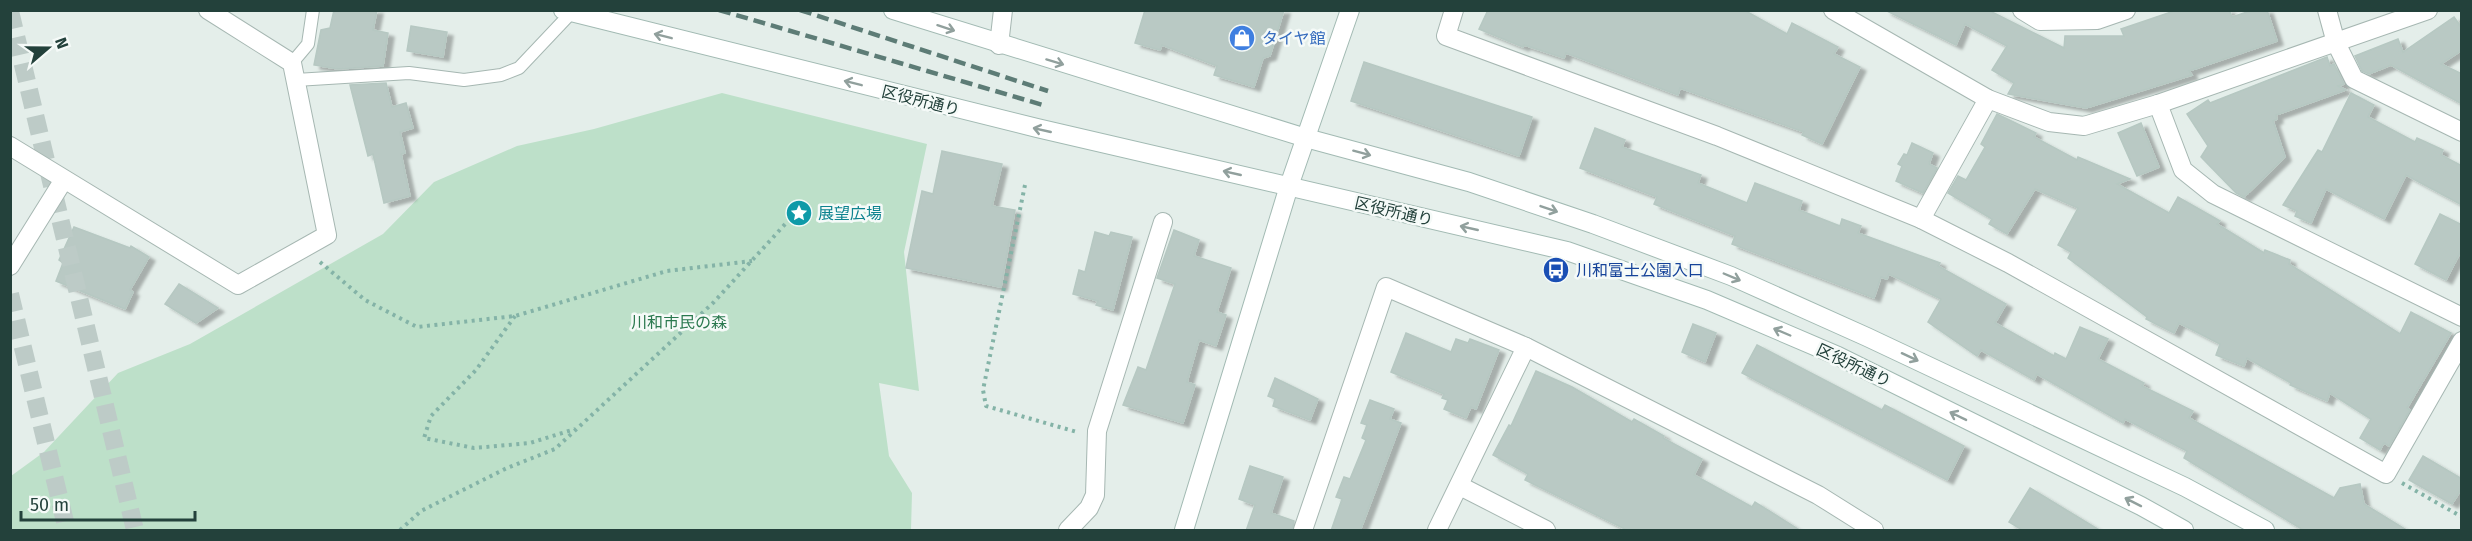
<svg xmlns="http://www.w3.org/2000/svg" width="2472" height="541" viewBox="0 0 2472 541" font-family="'Fira Sans','Noto Sans JP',sans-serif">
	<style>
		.green { fill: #bde0c9 }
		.building { fill: #b9c9c4; stroke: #b6c8c2; stroke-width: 1.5; filter: url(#shadow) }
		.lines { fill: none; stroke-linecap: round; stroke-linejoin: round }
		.highway-tunnel { stroke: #bdcbc7; stroke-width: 18; stroke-dasharray: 18 9; stroke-linecap: butt }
		.lane-casing { stroke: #a6b7b2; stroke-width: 14 }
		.street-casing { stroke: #a6b7b2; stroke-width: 20 }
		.secondary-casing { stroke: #a2bab3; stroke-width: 20 }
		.path { stroke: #84b3a7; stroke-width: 4; stroke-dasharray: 3 4.5; stroke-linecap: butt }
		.lane { stroke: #fff; stroke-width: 12 }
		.street { stroke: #fff; stroke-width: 18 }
		.secondary { stroke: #fff; stroke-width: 18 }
		.rail { stroke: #5d7c76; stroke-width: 4.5; stroke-dasharray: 12 6; stroke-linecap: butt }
		.oneway { stroke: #91a09d }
		.labels { text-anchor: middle; stroke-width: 5; stroke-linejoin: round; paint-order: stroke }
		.shop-label { font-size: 16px; fill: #366cbe; stroke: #f5faf8; text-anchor: start }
		.street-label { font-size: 16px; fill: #23413b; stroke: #f5faf8 }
		.culture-label { font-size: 16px; fill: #0d838f; stroke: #f5faf8; text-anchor: start }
		.transit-label { font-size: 16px; fill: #164399; stroke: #f5faf8; text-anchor: start }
		.park-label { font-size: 16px; fill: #2b794f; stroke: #f5faf8 }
	</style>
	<defs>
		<filter id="shadow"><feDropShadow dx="6" dy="4" stdDeviation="1.5" flood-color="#0004"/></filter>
	</defs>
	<rect width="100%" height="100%" fill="#e4eeea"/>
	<polygon class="green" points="722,93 927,144 904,252 919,391 879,383 889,456 912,493 911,530 11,530 11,476 44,452 118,373 190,344 383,234 434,182 517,146 594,129"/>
	<g class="building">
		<polygon points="334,10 377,10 373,30 388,33 383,66 338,69 314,65 321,30 330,28"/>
		<polygon points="1145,10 1284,10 1270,56 1263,58 1254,87 1214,75 1217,66 1162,45 1160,50 1135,43"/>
		<polygon points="1488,10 1744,10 1787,34 1792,23 1838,47 1834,54 1860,67 1822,144 1802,135 1804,132 1680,88 1678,95 1566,53 1564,58 1524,45 1523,47 1479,29"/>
		<polygon points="1885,10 1988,10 2064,48 2065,36 2124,36 2121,29 2177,10 2229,10 2232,17 2253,10 2267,10 2277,41 2189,71 2192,75 2086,108 2008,94 2014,83 1992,70 2007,46 1965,24 1956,45"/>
		<polygon points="2454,17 2462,28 2462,50 2441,64 2462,74 2462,104 2391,65 2369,74 2362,71 2355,56 2398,39 2403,52"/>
		<polygon points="411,26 447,32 443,57 407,51"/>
		<polygon points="2327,57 2330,66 2334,64 2344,84 2338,86 2346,90 2276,115 2277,119 2273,121 2285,157 2244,197 2236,193 2201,157 2208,146 2187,114 2208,100 2210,103"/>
		<polygon points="1364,62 1532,117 1519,156 1351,101"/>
		<polygon points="386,83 392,107 406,103 413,128 400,132 405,153 401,154 410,196 384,203 373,154 368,156 350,85"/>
		<polygon points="2351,93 2374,105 2368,117 2415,142 2417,138 2443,150 2441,155 2462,166 2462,205 2406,175 2384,219 2326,189 2311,223 2295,216 2297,211 2283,205 2318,150 2322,152"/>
		<polygon points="1997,114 2036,133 2034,137 2077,160 2078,157 2130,179 2117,184 2169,213 2178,197 2220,221 2217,224 2264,253 2265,250 2290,260 2289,264 2400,334 2411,312 2451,333 2407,408 2410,410 2389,446 2384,443 2380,450 2360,438 2371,419 2330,393 2327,401 2290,385 2291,383 2247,358 2244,366 2216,355 2220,344 2179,323 2174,333 2146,319 2147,317 2068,258 2071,252 2058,245 2078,208 2035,189 2007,234 1989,224 1992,219 1948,193 1958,176 1966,180 1985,147 1981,144"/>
		<polygon points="2141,123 2159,167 2137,176 2118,133"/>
		<polygon points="1595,128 1625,140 1622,147 1701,175 1698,183 1747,203 1755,183 1802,201 1799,210 1840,226 1842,219 1861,226 1858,233 1940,263 1938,266 2006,304 1995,323 2054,356 2055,353 2066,359 2080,327 2108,339 2098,359 2144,383 2142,386 2193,411 2189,418 2334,498 2340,488 2360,484 2364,504 2408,531 2305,531 2184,458 2187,451 2125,419 2123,423 2037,374 2034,380 1981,350 1977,356 1928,322 1941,299 1889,274 1887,279 1881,277 1874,298 1732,244 1735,236 1654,204 1657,197 1580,168"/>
		<polygon points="1912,143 1933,153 1929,164 1937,168 1923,193 1896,181 1902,166 1898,164 1904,154 1907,155"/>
		<polygon points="942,151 1002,164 992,206 1015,210 1001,287 906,268 922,191 933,194"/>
		<polygon points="2440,214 2462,225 2462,249 2446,280 2415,264"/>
		<polygon points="74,227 130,248 131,246 149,257 130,290 133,292 125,309 56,281 63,263 59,260"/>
		<polygon points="1174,230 1199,240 1194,256 1231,268 1217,312 1226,315 1216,346 1199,340 1187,382 1195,385 1183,423 1123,405 1138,367 1146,370 1175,284 1157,278"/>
		<polygon points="1095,232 1109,236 1111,232 1132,237 1113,310 1096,305 1098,301 1073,294 1079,270 1085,272"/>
		<polygon points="179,284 218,308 196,323 165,304"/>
		<polygon points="1693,324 1716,333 1705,362 1682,352"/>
		<polygon points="1406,333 1451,352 1456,339 1468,343 1470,339 1499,350 1476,409 1471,407 1466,418 1444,409 1448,400 1442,398 1444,394 1391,372"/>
		<polygon points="1757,345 1882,410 1885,405 1964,446 1947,480 1742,373"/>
		<polygon points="1536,371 1572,387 1632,422 1634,419 1664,436 1663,438 1702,459 1694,475 1752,507 1755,502 1801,531 1629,531 1525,480 1528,474 1493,455 1509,425 1511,426"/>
		<polygon points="1275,378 1318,399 1310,420 1273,406 1275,399 1268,396"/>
		<polygon points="1370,400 1394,409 1390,419 1401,423 1360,531 1331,531 1342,499 1336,497 1344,477 1350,479 1366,440 1362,438 1367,425 1361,423"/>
		<polygon points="2423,456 2462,479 2462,488 2452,504 2409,480"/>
		<polygon points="1250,466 1283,477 1271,513 1294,521 1292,531 1246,531 1255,505 1239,499"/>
		<polygon points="2030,488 2101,531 2024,531 2009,522"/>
	</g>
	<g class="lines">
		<g class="highway-tunnel">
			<polyline points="10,11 135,530"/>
			<polyline points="10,294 67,530"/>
		</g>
		<defs>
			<g id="lane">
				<polyline points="292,63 308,44 313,10"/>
				<polyline points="296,80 409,73 464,80 501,75 519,68 571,13"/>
			</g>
			<g id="street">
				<polyline points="1454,10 1446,36 1717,136 1921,219 2008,263 2386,474 2462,341"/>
				<polyline points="1833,10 1988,99 2049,122 2084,126 2158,104 2428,10"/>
				<polyline points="2022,10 2040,21 2097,20 2126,10"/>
				<polyline points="2327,10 2336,43 2354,79 2462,132"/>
				<polyline points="999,45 1003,10"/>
				<polyline points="2158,104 2183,170 2213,194 2462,317"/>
				<polyline points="10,146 238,285 327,235 292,63 208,10"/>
				<polyline points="1921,219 1988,99"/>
				<polyline points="10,266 63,181"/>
				<polyline points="1460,486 1546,530"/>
				<polyline points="1068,530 1089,508 1095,495 1097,431 1163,222"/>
				<polyline points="1303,530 1386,287 1526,347 1818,495 1874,530"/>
				<polyline points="1437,530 1526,347"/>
			</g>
			<g id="secondary">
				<polyline points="563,10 1037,128 1567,251 1707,300 1838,356 2141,506 2184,530"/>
				<polyline points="893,10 1306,138 1469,182 1593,224 1731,276 1867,337 2185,487 2265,530"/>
				<polyline points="1184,530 1289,186 1350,10"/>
			</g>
		</defs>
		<use href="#lane" class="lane-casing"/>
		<use href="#street" class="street-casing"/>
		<use href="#secondary" class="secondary-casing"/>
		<g class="path">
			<polyline points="1025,185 983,390 986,406 1077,432"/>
			<polyline points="320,262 365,300 417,327 515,316 667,271 752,261"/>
			<polyline points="515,316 476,370 431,416 424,438 474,448 530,443 575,429"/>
			<polyline points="2402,483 2462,517"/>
			<polyline points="400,530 421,511 507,468 555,449 714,302 788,221"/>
		</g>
		<use href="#lane" class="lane"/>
		<use href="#street" class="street"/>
		<use href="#secondary" class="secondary"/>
		<g class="rail">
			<polyline points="719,10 1043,105"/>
			<polyline points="800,10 1048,91"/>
		</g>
	</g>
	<defs><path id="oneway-shaft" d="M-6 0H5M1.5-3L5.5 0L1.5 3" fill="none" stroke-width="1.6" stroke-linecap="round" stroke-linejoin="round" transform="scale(1.5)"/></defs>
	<g class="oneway">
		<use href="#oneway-shaft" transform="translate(946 28) rotate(18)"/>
		<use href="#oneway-shaft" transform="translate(663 36) rotate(-166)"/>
		<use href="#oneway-shaft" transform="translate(1055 62) rotate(17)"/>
		<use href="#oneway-shaft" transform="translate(853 83) rotate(-166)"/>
		<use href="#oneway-shaft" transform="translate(1042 130) rotate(-167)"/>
		<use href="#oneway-shaft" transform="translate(1362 153) rotate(15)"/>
		<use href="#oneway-shaft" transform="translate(1232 173) rotate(-167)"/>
		<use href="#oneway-shaft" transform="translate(1549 209) rotate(19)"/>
		<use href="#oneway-shaft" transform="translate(1469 228) rotate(-167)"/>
		<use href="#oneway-shaft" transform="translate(1732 277) rotate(23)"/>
		<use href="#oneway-shaft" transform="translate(1782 332) rotate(-157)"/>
		<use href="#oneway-shaft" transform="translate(1910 357) rotate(25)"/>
		<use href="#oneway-shaft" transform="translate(1958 416) rotate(-154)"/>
		<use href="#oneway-shaft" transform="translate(2133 502) rotate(-153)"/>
	</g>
	<defs>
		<symbol id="shop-disc" viewBox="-11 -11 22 22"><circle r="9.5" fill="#3f7fe0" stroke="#f5faf8"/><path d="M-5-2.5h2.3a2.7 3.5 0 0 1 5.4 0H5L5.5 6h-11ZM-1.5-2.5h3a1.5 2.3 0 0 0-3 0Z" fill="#fff"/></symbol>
		<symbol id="sight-disc" viewBox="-11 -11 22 22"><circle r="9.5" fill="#0f9aa8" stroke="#f5faf8"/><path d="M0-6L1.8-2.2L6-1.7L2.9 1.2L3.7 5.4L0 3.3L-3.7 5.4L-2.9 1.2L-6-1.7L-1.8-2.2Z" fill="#fff"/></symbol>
		<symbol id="bus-disc" viewBox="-11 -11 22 22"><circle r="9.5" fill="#1a4fb4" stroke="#f5faf8"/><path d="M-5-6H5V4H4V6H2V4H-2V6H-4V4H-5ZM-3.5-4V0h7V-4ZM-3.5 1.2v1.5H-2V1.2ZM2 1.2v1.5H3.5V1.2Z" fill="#fff"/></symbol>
	</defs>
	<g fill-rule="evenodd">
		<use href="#shop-disc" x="1227" y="23" width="30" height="30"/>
		<use href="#sight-disc" x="784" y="198" width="30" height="30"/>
		<use href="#bus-disc" x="1541" y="255" width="30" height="30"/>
	</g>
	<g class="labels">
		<g class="shop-label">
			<text x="1262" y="44">タイヤ館</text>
		</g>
		<g class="street-label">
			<text transform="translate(921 100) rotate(14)" y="6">区役所通り</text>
			<text transform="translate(1394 211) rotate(13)" y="6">区役所通り</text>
			<text transform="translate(1854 365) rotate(25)" y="6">区役所通り</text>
		</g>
		<g class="culture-label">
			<text x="818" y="219">展望広場</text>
		</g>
		<g class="transit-label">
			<text x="1576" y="276">川和富士公園入口</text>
		</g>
		<g class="park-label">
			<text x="679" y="328">川和市民の森</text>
		</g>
	</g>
	<rect width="2472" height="541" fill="none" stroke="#23413b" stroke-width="24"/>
	<g transform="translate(48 48) rotate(70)" stroke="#f5faf8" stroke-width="4.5" paint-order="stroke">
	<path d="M0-4.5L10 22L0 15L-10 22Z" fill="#23413b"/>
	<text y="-9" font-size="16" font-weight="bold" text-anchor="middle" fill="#23413b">N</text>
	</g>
	<path d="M21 511v9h174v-9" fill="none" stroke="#23413b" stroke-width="3"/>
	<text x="30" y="511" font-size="18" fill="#23413b" stroke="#f5faf8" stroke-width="4.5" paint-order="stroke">50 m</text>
</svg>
